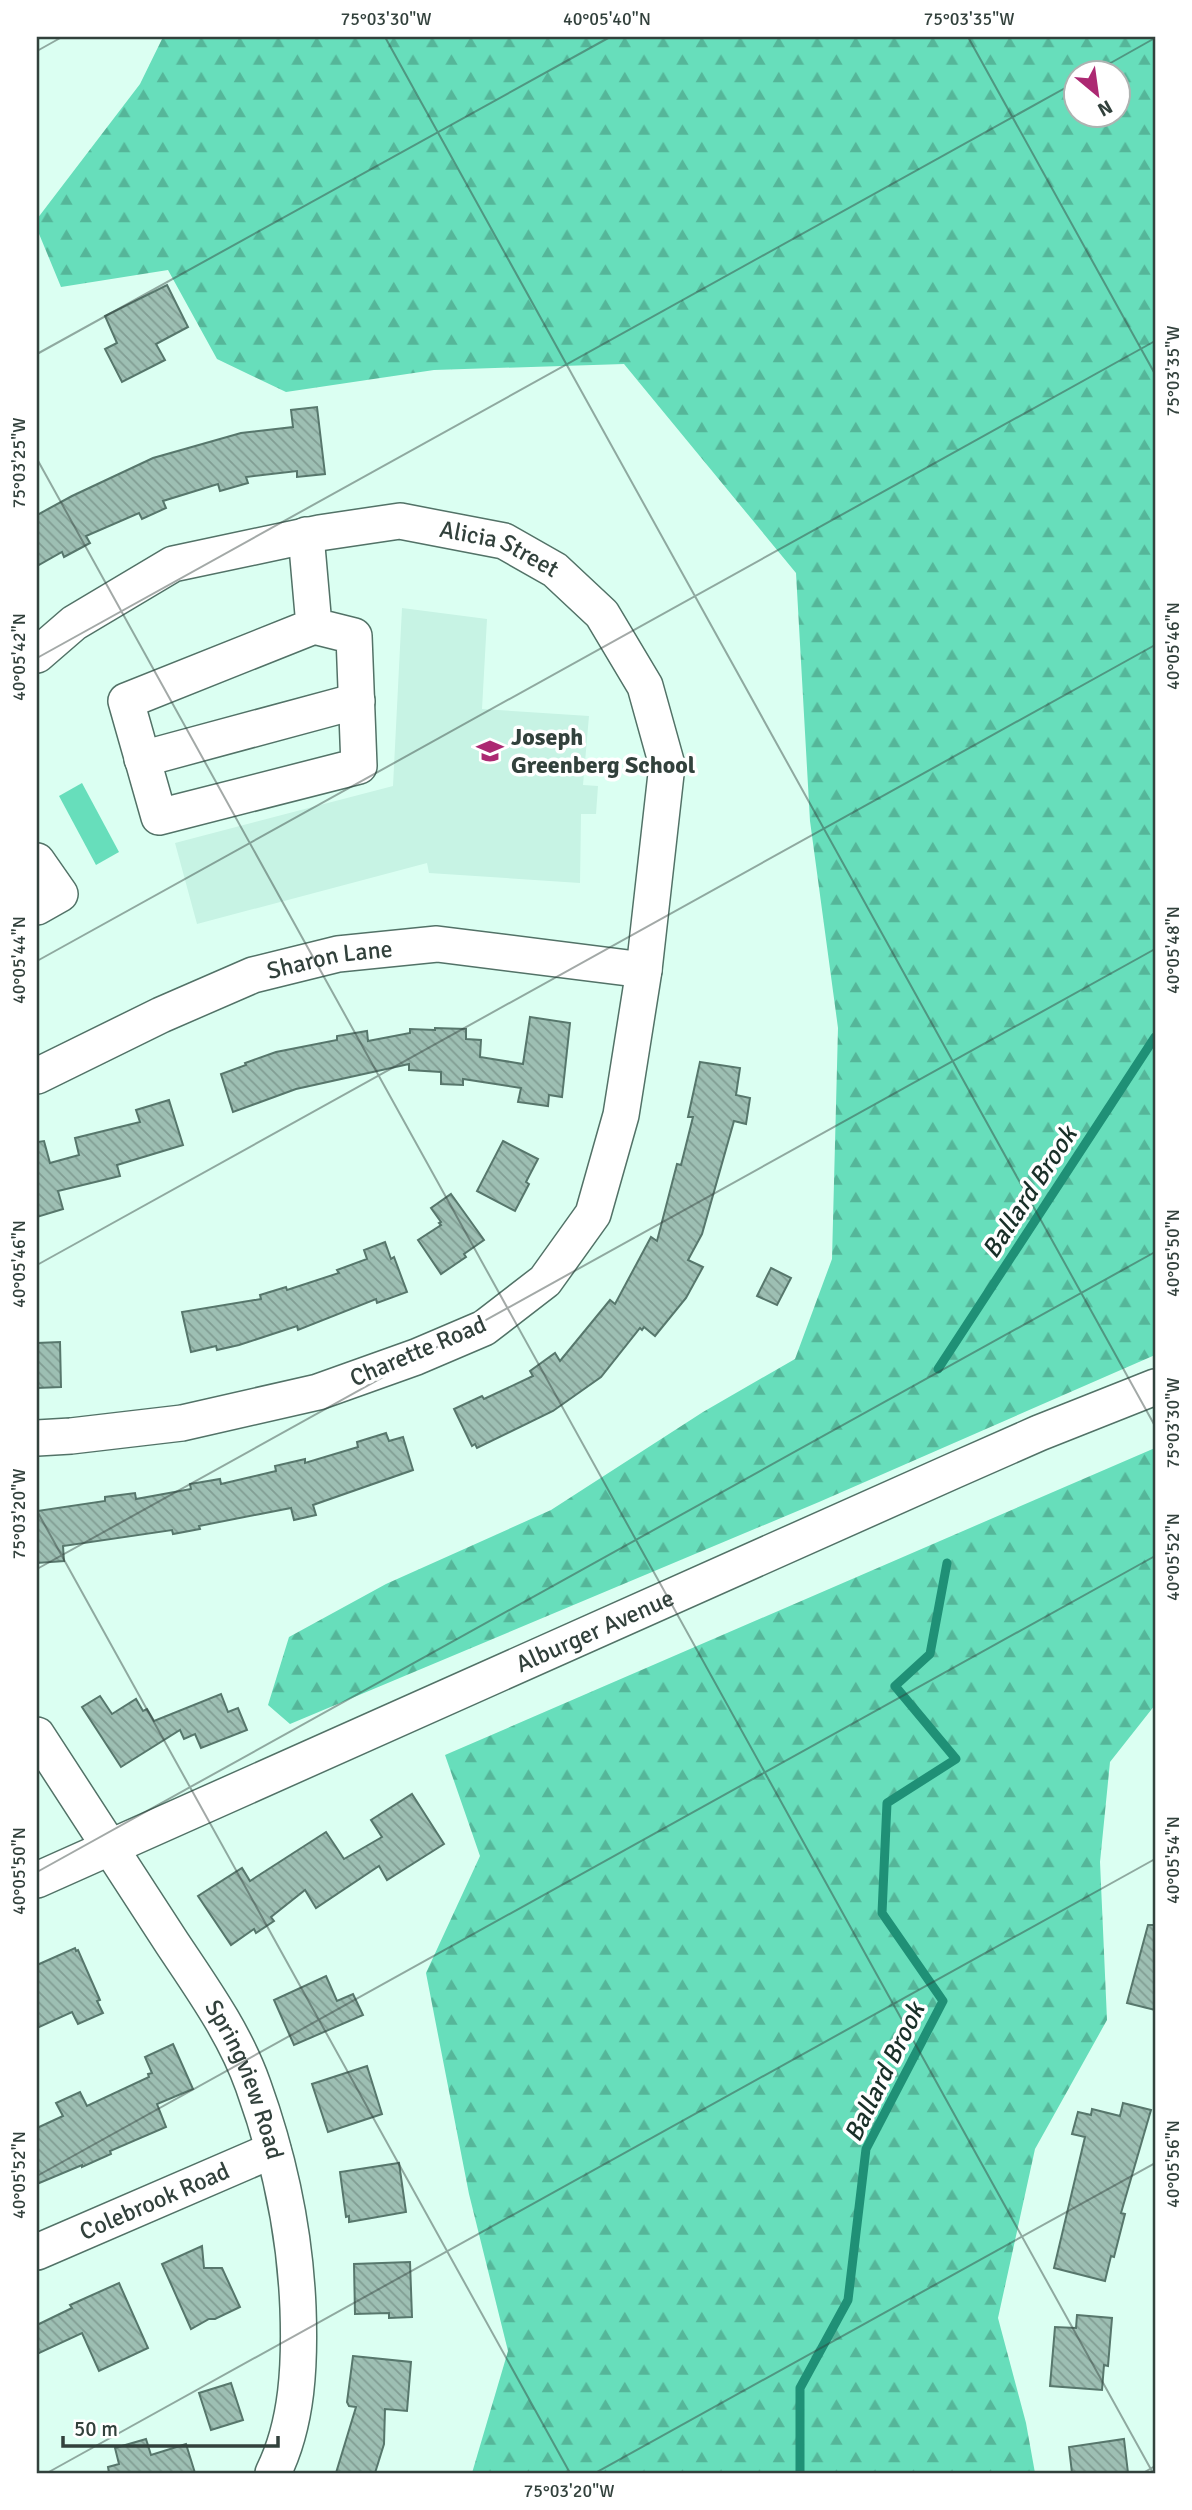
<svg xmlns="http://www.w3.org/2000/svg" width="1192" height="2510" viewBox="0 0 1192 2510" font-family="Signika,sans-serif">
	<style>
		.built { fill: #c7f3e4 }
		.forest { fill: url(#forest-firs); fill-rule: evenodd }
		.pitch { fill: #67debb }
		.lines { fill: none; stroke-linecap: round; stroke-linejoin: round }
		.stream { stroke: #1f9076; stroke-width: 9 }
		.building { fill: url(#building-back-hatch); stroke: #57776c; stroke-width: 2 }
		.minor-casing { stroke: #527267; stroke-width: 38 }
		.minor { stroke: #fff; stroke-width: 35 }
		.ticks { fill: none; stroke: #32413c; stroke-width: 2; stroke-opacity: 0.45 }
		.labels { text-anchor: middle; stroke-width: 7; stroke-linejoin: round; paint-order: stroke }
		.street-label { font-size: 24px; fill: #32413c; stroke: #fff }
		.poi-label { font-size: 24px; font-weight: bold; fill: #32413c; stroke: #fff; text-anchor: start }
		.water-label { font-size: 26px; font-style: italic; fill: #192f28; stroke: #fff }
		.neatline { fill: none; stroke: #32413c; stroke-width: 2.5 }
		.ticks-label { font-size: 18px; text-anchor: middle; fill: #32413c }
	</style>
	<defs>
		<pattern id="forest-firs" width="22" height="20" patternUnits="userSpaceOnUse" patternTransform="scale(1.75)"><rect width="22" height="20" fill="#67debb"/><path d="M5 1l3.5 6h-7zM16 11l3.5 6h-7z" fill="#55b699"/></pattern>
		<pattern id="building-back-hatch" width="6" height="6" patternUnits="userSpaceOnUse" patternTransform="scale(1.75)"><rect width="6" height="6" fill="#9dbfb3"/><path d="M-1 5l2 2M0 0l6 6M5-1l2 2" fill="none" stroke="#819d93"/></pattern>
	</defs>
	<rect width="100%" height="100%" fill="#dbfff2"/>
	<polygon class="built" points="402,608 487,619 482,709 589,716 583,785 598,786 596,814 581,814 580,883 429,873 427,863 197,924 175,843 393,786"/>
	<g class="forest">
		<path d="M163,37H1155V1355L819,1502L290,1724L268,1705L289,1637L386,1584L551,1510L703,1412L795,1359L832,1259L838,1028L810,821L796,573L624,364L434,370L286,392L217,359L168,270L61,287L37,229V219L140,84ZM1076,74H1118V116H1076Z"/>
		<polygon points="1155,1448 1155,1705 1110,1762 1100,1862 1107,2020 1035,2149 998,2318 1026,2423 1035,2473 472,2473 508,2351 469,2194 426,1973 480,1856 445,1755"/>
	</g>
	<polygon class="pitch" points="82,783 119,852 96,865 59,796"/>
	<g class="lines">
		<g class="stream">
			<polyline points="938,1369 1155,1037"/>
			<polyline points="800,2473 800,2388 848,2300 866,2149 943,2001 882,1913 887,1803 956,1759 895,1686 930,1654 947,1563"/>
		</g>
	</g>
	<g class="building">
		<polygon points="167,285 188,327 156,344 165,360 122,382 105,349 117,343 105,316"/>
		<polygon points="317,407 325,474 297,477 297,471 246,477 248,483 220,491 218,484 163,501 166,508 142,519 139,513 86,536 90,543 64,557 62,552 37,566 37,515 72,496 153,458 241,433 293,427 291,410"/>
		<polygon points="530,1017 570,1023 562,1097 549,1095 548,1106 518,1102 521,1088 463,1079 463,1085 441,1084 441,1072 409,1070 409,1064 296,1089 233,1112 221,1074 246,1065 245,1063 276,1052 337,1040 337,1036 367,1031 368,1041 410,1033 410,1029 435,1030 435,1028 466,1029 466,1039 481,1040 480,1057 523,1064"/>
		<polygon points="700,1062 740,1068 736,1095 750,1098 746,1124 734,1121 702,1234 688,1260 703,1267 686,1298 655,1336 644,1327 642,1330 640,1328 601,1377 553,1411 477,1448 475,1444 472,1446 454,1409 482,1396 484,1399 533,1376 530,1371 555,1353 560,1361 610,1300 615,1304 651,1237 657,1241 677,1164 681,1165 693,1117 688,1117"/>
		<polygon points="169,1100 183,1145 117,1165 120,1176 58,1191 63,1209 37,1217 37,1142 44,1141 50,1163 79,1155 75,1138 140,1122 136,1110"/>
		<polygon points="503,1141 538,1159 526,1182 529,1184 515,1211 477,1191"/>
		<polygon points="451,1194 484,1240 464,1254 466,1257 441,1274 418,1240 441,1225 439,1223 441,1222 431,1208"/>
		<polygon points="385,1242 391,1259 394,1257 407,1292 377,1303 376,1299 298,1330 297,1326 239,1345 217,1350 216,1346 191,1352 182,1312 261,1299 260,1295 286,1287 287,1290 339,1273 337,1270 367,1259 364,1250"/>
		<polygon points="771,1268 791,1278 777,1305 757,1296"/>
		<polygon points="60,1342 61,1387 37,1388 37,1343"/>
		<polygon points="386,1433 389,1441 403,1437 413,1470 313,1505 316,1515 294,1520 291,1508 199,1526 200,1529 173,1534 172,1530 63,1546 64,1561 37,1563 37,1511 105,1501 105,1497 135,1493 136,1499 191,1489 190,1484 220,1479 221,1484 276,1471 275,1466 305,1459 305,1463 358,1447 357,1442"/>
		<polygon points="221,1694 228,1712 238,1708 247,1730 201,1748 195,1734 184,1739 180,1730 121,1767 82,1707 100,1696 112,1714 136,1699 143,1711 147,1709 154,1721"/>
		<polygon points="412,1794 444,1844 387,1880 379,1866 316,1908 305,1890 271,1917 274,1921 256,1933 254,1929 231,1945 198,1896 242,1868 250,1881 326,1832 344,1859 382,1837 371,1820"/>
		<polygon points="1148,1925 1155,1925 1155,2010 1127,2003"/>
		<polygon points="75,1948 76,1951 78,1950 100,2000 97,2001 103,2013 78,2024 72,2012 37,2028 37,1965"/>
		<polygon points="326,1976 337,2001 353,1994 363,2015 294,2045 274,2000"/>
		<polygon points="173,2044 193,2089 157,2104 166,2127 110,2151 111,2154 82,2167 82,2165 37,2184 37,2128 63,2116 56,2103 80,2092 87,2106 149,2077 148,2074 152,2073 145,2057"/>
		<polygon points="367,2066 382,2114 328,2132 312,2084"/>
		<polygon points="1123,2103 1151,2110 1121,2213 1125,2214 1114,2257 1111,2256 1105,2281 1054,2268 1085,2137 1072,2134 1078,2112 1091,2115 1092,2109 1120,2116"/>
		<polygon points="399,2163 406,2212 349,2222 349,2216 346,2217 340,2172"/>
		<polygon points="202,2246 204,2268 222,2268 240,2307 215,2319 209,2319 191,2329 162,2264"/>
		<polygon points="410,2262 412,2317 389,2318 389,2313 355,2314 354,2264"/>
		<polygon points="119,2283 148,2348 99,2371 82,2333 37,2354 37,2325 72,2308 70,2305"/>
		<polygon points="1077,2315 1112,2318 1108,2366 1104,2365 1102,2390 1050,2386 1055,2327 1076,2328"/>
		<polygon points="353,2356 411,2362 407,2411 385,2409 384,2444 375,2473 336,2473 356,2407 349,2406 347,2402"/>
		<polygon points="231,2383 243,2420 211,2430 199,2393"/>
		<polygon points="146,2439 151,2455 186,2444 195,2473 109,2473 108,2467 119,2464 115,2448"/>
		<polygon points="1124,2439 1128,2473 1072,2473 1069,2447"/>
	</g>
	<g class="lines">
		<defs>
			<g id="minor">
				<polyline points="306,535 314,626 126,701 159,817 359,766 354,636 314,626"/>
				<path id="s1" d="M37,655L74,623L173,564L319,533L400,521L504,541L555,570L602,614L645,686L667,765L644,970L621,1115L593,1214L545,1281L484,1328L416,1357L318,1392L182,1423L71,1436L37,1438"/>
				<polyline points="142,759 357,701"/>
				<polyline points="37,861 60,894 37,907"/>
				<path id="s2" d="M37,1076L161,1015L253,975L338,954L437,944L644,970"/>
				<path id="s3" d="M37,1735C82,1804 127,1874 172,1943C202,1988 235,2034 253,2085C279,2157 295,2232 298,2308C300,2363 298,2423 273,2473"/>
				<path id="s4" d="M37,1880L953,1471L1039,1433L1155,1387"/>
				<path id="s5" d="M37,2252L273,2150"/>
			</g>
		</defs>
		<use href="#minor" class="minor-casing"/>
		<use href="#minor" class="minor"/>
	</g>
	<path class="ticks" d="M385,37L1155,1426M968,37L1155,374M37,51L62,37M1091,74L1155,38M37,354L610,37M37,459L1153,2473M37,658L1076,82M37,961L1155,341M37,1265L1155,645M37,1511L570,2473M37,1569L1155,949M37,1872L1155,1252M37,2176L1155,1556M47,2473L1155,1859M595,2473L1155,2163M1143,2473L1155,2466"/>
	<defs>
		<symbol id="school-bare" viewBox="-9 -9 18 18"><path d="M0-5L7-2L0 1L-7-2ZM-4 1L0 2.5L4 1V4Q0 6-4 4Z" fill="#ac2972" stroke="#fff" stroke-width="2.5" paint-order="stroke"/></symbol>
	</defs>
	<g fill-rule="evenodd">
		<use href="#school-bare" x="471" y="732" width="38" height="38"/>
	</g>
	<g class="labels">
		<g class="street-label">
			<text dy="8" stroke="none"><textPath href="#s1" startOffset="499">Alicia Street</textPath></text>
			<text dy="8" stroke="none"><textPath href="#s2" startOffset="317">Sharon Lane</textPath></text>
			<text transform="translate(418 1351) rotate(-23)" y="8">Charette Road</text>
			<text dy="8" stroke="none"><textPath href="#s4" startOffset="611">Alburger Avenue</textPath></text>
			<text dy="8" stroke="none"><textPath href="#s3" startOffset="404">Springview Road</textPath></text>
			<text dy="8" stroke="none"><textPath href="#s5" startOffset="128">Colebrook Road</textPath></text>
		</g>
		<g class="poi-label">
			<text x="511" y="745">Joseph<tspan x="511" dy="28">Greenberg School</tspan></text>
		</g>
		<g class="water-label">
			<text transform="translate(1029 1192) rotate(-57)" y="9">Ballard Brook</text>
			<text transform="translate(884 2072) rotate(-64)" y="9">Ballard Brook</text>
		</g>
	</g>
	<rect width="1192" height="2510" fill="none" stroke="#ffffff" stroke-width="77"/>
	<g transform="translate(1097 94) rotate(151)"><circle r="33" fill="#ffffff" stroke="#adb3b1" stroke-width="2"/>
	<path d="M0-5L12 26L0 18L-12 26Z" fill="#ac2972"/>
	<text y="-10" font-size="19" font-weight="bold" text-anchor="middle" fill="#32413c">N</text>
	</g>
	<path d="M63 2436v10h215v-10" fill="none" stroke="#32413c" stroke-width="3.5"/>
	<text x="74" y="2436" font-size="21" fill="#32413c" stroke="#ffffff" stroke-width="5" paint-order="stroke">50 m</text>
	<rect x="38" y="38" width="1116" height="2434" class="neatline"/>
	<g class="ticks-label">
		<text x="386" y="25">75°03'30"W</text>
		<text x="607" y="25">40°05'40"N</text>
		<text x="969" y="25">75°03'35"W</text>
		<text transform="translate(1173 371) rotate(-90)" y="6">75°03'35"W</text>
		<text transform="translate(19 463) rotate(-90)" y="6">75°03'25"W</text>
		<text transform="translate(1173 646) rotate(-90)" y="6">40°05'46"N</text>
		<text transform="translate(19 657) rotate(-90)" y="6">40°05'42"N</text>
		<text transform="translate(1173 950) rotate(-90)" y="6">40°05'48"N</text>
		<text transform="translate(19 960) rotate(-90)" y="6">40°05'44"N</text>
		<text transform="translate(1173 1253) rotate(-90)" y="6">40°05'50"N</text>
		<text transform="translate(19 1264) rotate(-90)" y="6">40°05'46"N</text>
		<text transform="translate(1173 1423) rotate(-90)" y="6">75°03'30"W</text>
		<text transform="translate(19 1514) rotate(-90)" y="6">75°03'20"W</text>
		<text transform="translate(1173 1557) rotate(-90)" y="6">40°05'52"N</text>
		<text transform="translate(1173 1860) rotate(-90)" y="6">40°05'54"N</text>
		<text transform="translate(19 1871) rotate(-90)" y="6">40°05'50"N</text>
		<text transform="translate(1173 2164) rotate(-90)" y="6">40°05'56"N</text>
		<text transform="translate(19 2175) rotate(-90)" y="6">40°05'52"N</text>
		<text x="569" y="2497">75°03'20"W</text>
	</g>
</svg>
